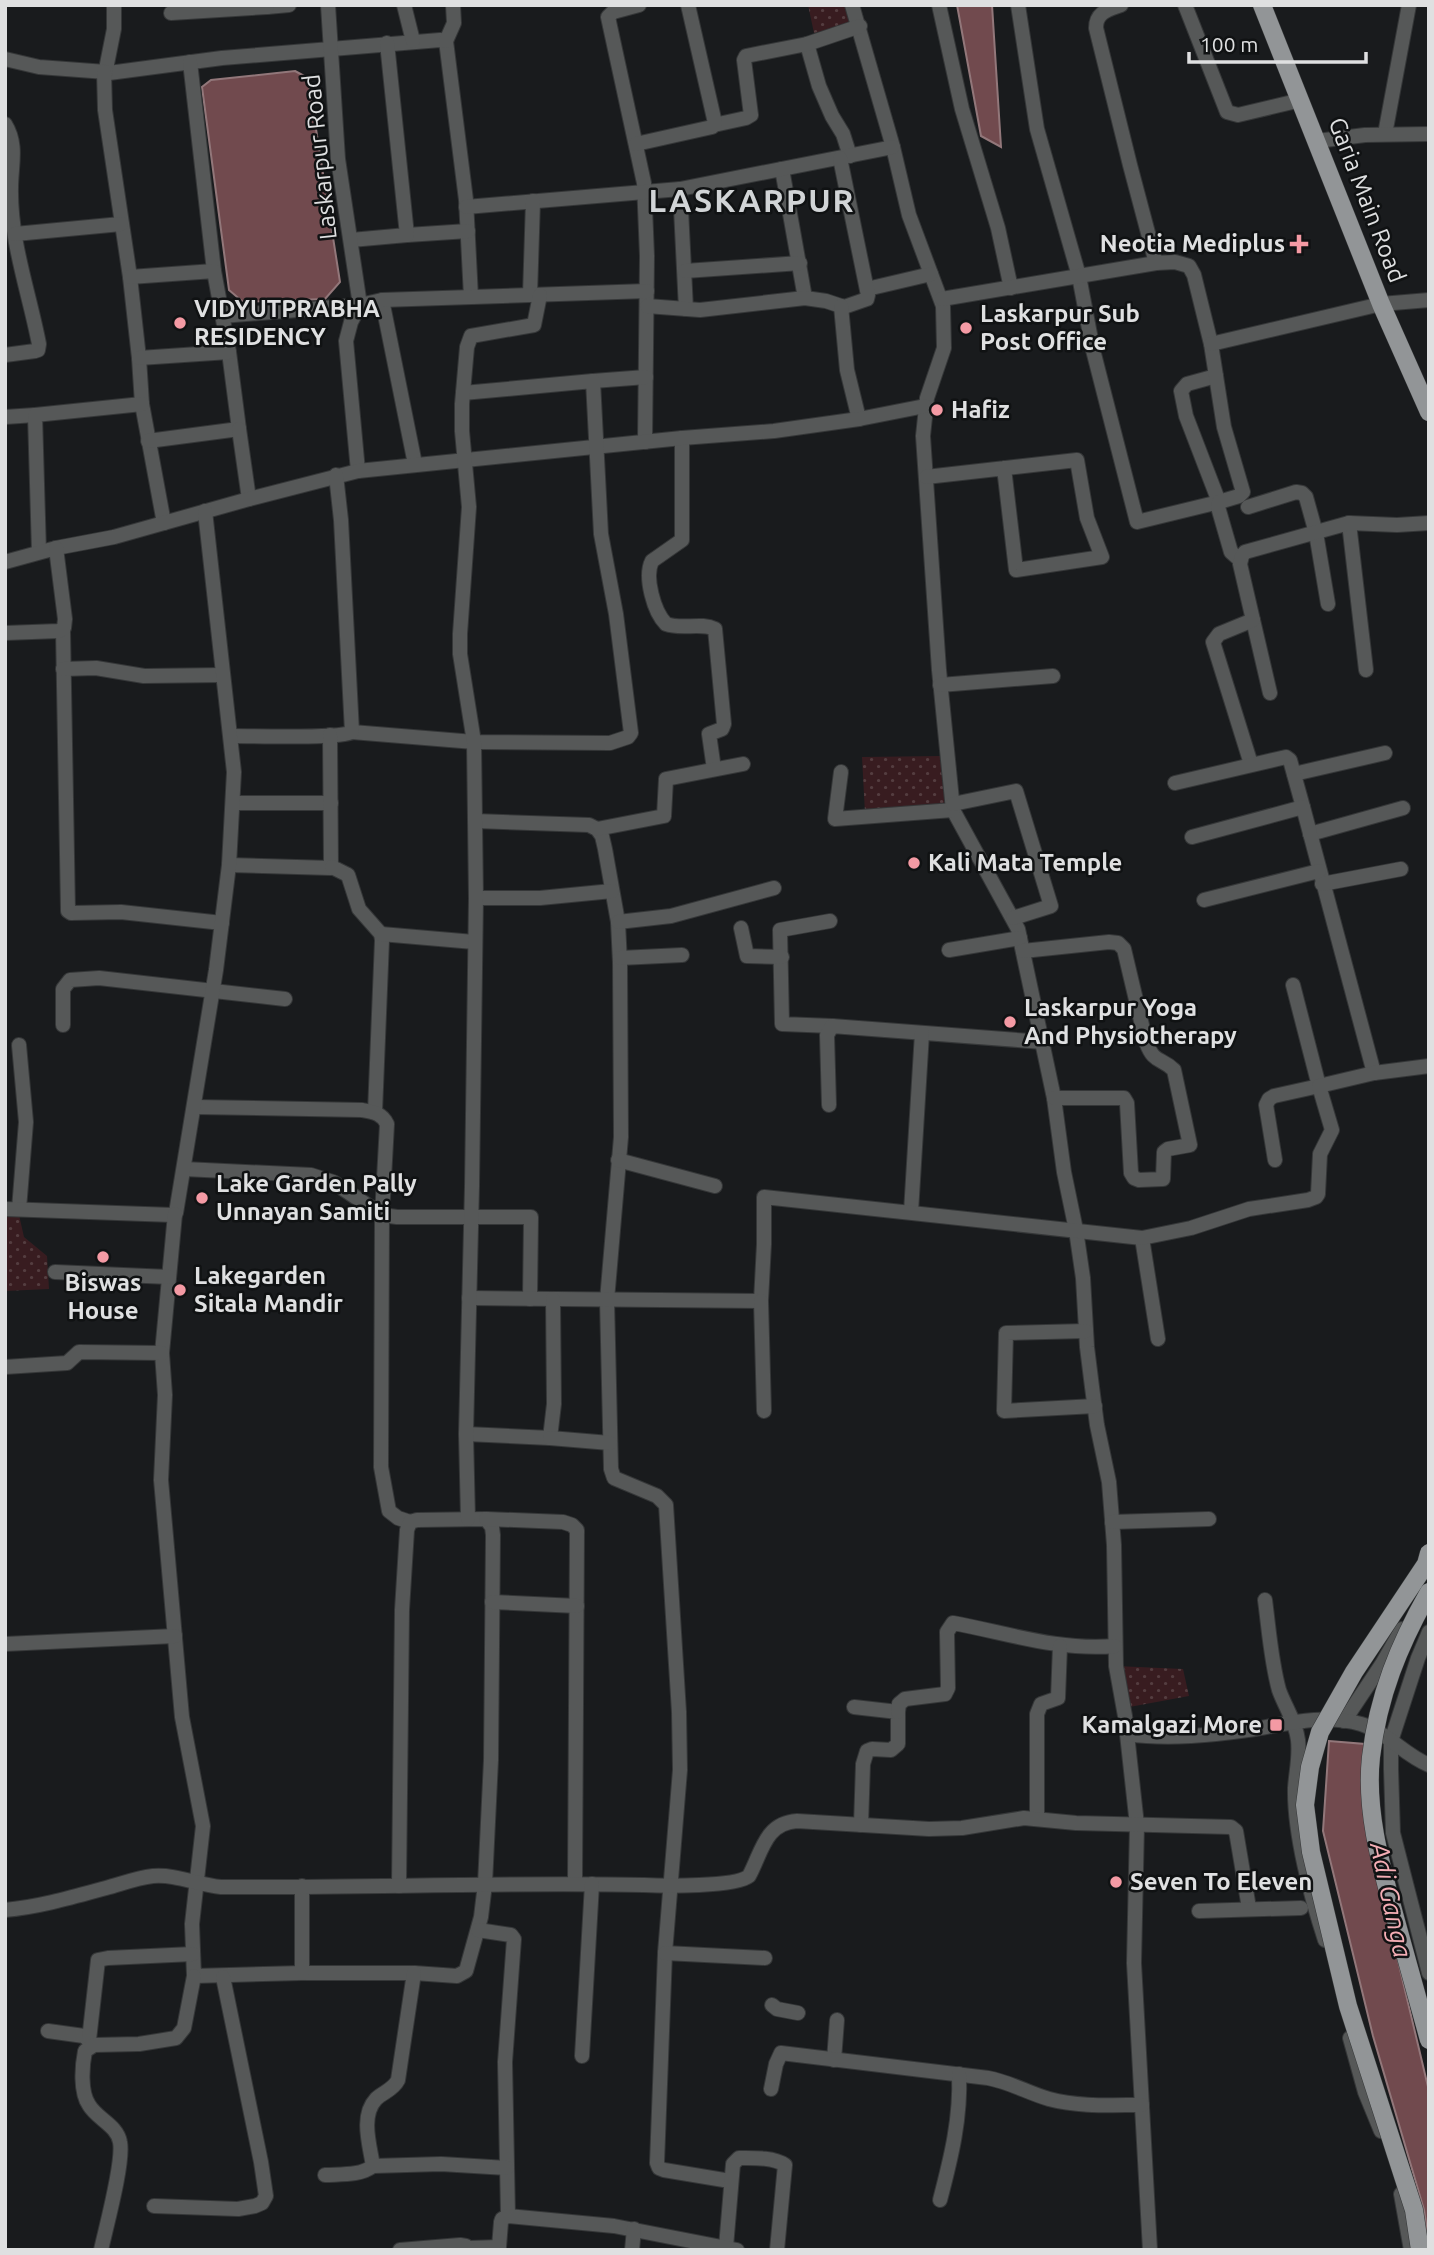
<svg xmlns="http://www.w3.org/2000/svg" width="1434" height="2255" viewBox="0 0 1434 2255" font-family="Ubuntu,sans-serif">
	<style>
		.park { fill: url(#park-dots) }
		.water { fill: #714a4e; stroke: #92777a; stroke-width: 2 }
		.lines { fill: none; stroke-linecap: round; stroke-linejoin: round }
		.minor-casing { stroke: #353738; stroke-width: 16 }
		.major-casing { stroke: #353738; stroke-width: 19 }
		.minor { stroke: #565858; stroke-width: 14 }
		.major { stroke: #929597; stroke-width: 18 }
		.major-bridge-casing { stroke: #353738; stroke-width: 19; stroke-linecap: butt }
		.major-bridge { stroke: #929597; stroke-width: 18 }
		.poi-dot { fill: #f49aa4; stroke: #101213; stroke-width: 2.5 }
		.labels { text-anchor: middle; stroke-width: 5; stroke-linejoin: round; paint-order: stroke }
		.street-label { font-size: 24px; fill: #dfe0e1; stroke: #101213 }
		.poi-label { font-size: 24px; font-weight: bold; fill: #dfe0e1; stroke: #101213; text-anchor: start }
		.water-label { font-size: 26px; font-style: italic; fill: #f5aeb5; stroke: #101213 }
		.district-label { font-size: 32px; font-weight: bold; letter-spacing: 2px; fill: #d1d4d6; stroke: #101213 }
	</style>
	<defs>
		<pattern id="park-dots" width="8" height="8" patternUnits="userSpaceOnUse" patternTransform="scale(1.75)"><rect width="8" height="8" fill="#381c20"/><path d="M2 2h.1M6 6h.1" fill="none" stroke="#543d40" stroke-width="1.8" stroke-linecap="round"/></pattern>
	</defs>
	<rect width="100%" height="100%" fill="#191b1d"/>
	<g class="park">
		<polygon points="808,5 849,5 856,25 814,33"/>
		<polygon points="943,756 947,805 865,813 862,757"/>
		<polygon points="5,1214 19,1215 24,1237 47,1256 49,1289 5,1291"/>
		<polygon points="1116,1666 1183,1669 1189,1696 1124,1708"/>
	</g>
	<g class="water">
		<polygon points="957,5 992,5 1001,147 981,136"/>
		<polygon points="295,71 308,78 340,282 325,299 243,302 229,290 202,87 211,80"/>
		<polygon points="1329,1741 1365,1744 1367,1830 1429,2091 1429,2243 1424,2210 1373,2036 1323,1831"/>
	</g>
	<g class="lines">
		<defs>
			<g id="minor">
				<polyline points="114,5 114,29 106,69 109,73 222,58 440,40 446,41 466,200 471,297"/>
				<polyline points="404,5 413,41"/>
				<polyline points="639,5 613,12 608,17 644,183 647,256 645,442"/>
				<polyline points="852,5 893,147 909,215 943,306 944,348 927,398 923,436 939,670 953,810 1018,929 1054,1098 1064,1172 1076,1230 1083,1278 1087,1347 1092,1387 1097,1425 1109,1482 1114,1545 1116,1666 1125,1716 1137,1825 1134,1963 1150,2250"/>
				<polyline points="939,5 962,109 998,228 1011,288"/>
				<polyline points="1018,5 1037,129 1079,276 1093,350 1137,522 1219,502 1186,416 1181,391 1187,384 1216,376"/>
				<path d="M1121,5C1108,10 1096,12 1096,28L1130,165L1156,263"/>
				<polyline points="1185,5 1227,112 1238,115 1301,100"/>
				<polyline points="267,7 289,5"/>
				<polyline points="171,13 267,7 267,5"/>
				<polyline points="446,41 454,23 453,5"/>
				<polyline points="807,44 819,86 832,116 843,134 850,156"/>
				<polyline points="5,59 39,67 106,72"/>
				<polyline points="190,62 214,271"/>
				<polyline points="104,72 105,110 130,277 139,358 142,404 164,523"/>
				<path d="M5,124C18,145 11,165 11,188C10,241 29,292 39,344L38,350L35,351L5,355"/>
				<polyline points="714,125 746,118 751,115 744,60 746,56 807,44 860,26"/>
				<polyline points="1385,134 1409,5"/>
				<polyline points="1317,141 1365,135 1429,134"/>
				<polyline points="636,144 712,127 715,123 688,5"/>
				<polyline points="782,169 805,298"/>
				<polyline points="680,189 686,309"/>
				<polyline points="466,207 680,189 893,147"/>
				<polyline points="15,234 121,224"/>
				<polyline points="407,235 468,231"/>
				<polyline points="351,240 407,235 387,43"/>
				<polyline points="685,271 800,263"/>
				<polyline points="130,277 214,271 229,352 239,429 148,441"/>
				<polyline points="867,289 931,274"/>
				<polyline points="530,295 533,201"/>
				<polyline points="942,299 1156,263 1175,262 1189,266 1194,275 1211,344 1224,427 1243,492 1239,496 1219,502 1218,507 1231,552 1240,560"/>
				<polyline points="382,300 415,464"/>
				<polyline points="647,306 700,310 805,298 826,301 844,307 867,299 868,295 840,158"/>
				<polyline points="841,306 847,370 859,419"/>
				<polyline points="222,316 360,305 338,159 328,5"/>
				<polyline points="1211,344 1381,304 1429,300"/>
				<polyline points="139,358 229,352"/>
				<polyline points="593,381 646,377"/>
				<polyline points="5,417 35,415"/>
				<polyline points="239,429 249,499"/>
				<path d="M682,438V540L652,561C644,577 654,612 666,624C682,630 701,622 715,629L724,724L722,729L709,734L714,769"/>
				<polyline points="358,471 346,341 351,322 360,305 382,300 647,291"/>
				<polyline points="926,477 1077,460 1087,518 1102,557 1016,570 1004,468"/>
				<polyline points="1248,507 1296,492 1302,493 1306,497 1316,533 1328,604"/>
				<polyline points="1349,523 1366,670"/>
				<polyline points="39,552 35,415 142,404"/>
				<polyline points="5,562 56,548 114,537 249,499 358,471 682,438 774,431 859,419 925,406"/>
				<polyline points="1253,620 1270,693"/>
				<polyline points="63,630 68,911 71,913 121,912 222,923"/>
				<polyline points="5,633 59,631 64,628 65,619 56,548"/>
				<polyline points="63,669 96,668 144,676 223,675"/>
				<polyline points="940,685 1053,676"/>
				<polyline points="352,732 474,742 610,743 628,737 631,733 616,614 601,534 593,381 463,393"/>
				<path d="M231,736C251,736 340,739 352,732L341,520L336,475"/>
				<polyline points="1251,764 1213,642 1219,634 1253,620 1240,564 1242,556 1245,552 1349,523 1397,525 1429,523"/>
				<polyline points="841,772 835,819 953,810"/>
				<polyline points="1294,774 1385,753"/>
				<polyline points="1175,783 1286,757 1290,760 1303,807"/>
				<polyline points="233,803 331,803"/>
				<polyline points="953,804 1016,791 1051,906 1013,918"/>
				<polyline points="475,821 589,825 597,829 602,836 605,849 618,922 620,963 621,1137 607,1300 611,1469 614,1478 657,1496 666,1505 679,1712 680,1770 665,1953 657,2163 659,2168 664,2170 730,2181"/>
				<polyline points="597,829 664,816 666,779 743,764"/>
				<polyline points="1310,834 1403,808"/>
				<polyline points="1192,837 1303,807 1374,1073"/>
				<polyline points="229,865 331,868 330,735"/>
				<polyline points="332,867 348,875 359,909 381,934 382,940 375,1112"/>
				<polyline points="1322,884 1401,869"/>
				<polyline points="476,898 540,898 612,891"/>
				<polyline points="1204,900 1319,871"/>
				<polyline points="830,921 780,930 782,1024 832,1026"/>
				<polyline points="618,922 671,916 774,888"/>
				<polyline points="741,928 747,956 782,957"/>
				<polyline points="381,934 474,942"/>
				<polyline points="949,950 1020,938"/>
				<path d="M1023,951L1109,942L1118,943L1124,949L1146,1042C1154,1064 1161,1057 1174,1070L1190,1145L1168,1149L1164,1152L1163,1179L1139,1180L1134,1178L1131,1173L1127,1103L1124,1098H1054"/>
				<polyline points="620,958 682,955"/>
				<polyline points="63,1025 63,989 70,980 99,978 285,999"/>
				<polyline points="19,1045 26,1122 19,1209"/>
				<polyline points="829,1105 827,1035 832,1026 1043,1042"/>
				<path d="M195,1107L362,1110C373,1112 382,1113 387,1124L382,1215L381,1467L389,1511L398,1518L410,1522"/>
				<polyline points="618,1160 715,1186"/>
				<polyline points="1275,1160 1266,1105 1269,1099 1274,1096 1319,1086 1293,985"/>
				<polyline points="184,1169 311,1175 333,1182 382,1215 397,1217 531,1217 530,1299"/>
				<polyline points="5,1209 173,1215 176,1213 216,970 229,865 234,772 205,511"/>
				<polyline points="911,1212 922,1033"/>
				<polyline points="175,1214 162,1353 165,1395 161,1480 182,1717 203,1826 192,1924 194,1976 302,1973 414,1973 457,1976 466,1971 481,1917 485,1884 491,1760 493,1535 492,1527 486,1519 417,1520 410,1522 407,1530 402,1610 399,1886"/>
				<polyline points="1142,1238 1158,1339"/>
				<polyline points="55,1272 169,1277"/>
				<polyline points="469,1298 761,1301 764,1244 764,1197 1142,1238 1191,1228 1249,1209 1308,1200 1316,1197 1318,1194 1320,1154 1332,1130 1319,1086 1374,1073 1429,1066"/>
				<polyline points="761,1301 764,1411"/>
				<polyline points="1086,1331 1006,1333 1004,1411 1095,1406"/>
				<polyline points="5,1367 67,1363 79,1352 162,1353"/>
				<polyline points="466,1434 550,1438 554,1404 553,1299"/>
				<polyline points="550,1438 610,1443"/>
				<polyline points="468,1519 466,1434 472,1186 476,898 474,742 460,654 460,634 469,507 462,431 462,404 467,347 471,336 534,325 540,295"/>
				<polyline points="486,1519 563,1522 572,1525 577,1530 575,1884"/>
				<polyline points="1112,1522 1209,1519"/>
				<path d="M1265,1600C1269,1630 1271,1661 1279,1690C1285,1707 1296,1722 1298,1740C1300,1757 1296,1772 1295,1788C1294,1833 1311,1897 1325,1940"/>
				<polyline points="492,1602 577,1606"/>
				<polyline points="1429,1632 1418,1658 1391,1741 1391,1769 1393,1833 1429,1973"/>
				<polyline points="5,1644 175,1636"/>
				<polyline points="854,1707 898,1712 898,1744 891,1750 872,1749 867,1751 863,1764 861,1825"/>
				<path d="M898,1712L899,1704L905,1699L945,1694L948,1688L947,1632L953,1623C1007,1633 1059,1651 1115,1646"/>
				<polyline points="1344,1721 1382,1664 1402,1629"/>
				<path d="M1127,1734C1169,1740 1213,1735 1255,1729C1289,1723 1326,1714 1361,1724C1387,1732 1404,1755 1429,1765"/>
				<polyline points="1037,1819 1037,1714 1041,1704 1058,1698 1060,1646"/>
				<polyline points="302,1886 302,1973"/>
				<path d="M5,1910C39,1907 73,1897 106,1888C121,1884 136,1878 153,1876C176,1874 198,1885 221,1887C362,1888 503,1882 644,1885C664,1886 736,1887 749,1876C762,1852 765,1823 797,1821L929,1829L962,1828L1024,1818L1076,1823L1231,1827L1236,1831L1249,1908"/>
				<polyline points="1199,1911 1301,1908"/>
				<polyline points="478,1930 511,1935 514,1939 505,2062 508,2216"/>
				<polyline points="665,1953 765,1958"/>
				<polyline points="772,2005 777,2009 798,2013"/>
				<polyline points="48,2031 84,2036 94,2045"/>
				<polyline points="1350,2038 1365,2092 1381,2131"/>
				<polyline points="89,2040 98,1960 108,1958 193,1954"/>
				<polyline points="582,2056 592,1884"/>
				<polyline points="834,2060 837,2020"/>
				<path d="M771,2089L776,2064L781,2053L988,2078C1010,2082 1028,2093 1049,2099C1079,2107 1111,2105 1142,2105"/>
				<path d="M373,2166C370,2146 360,2116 376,2099C383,2092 393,2090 398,2080L414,1973"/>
				<path d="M325,2175C341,2174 360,2176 373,2166L441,2164L507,2168"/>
				<polyline points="1401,2194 1411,2250"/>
				<path d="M940,2200C951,2158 961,2118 959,2074"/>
				<polyline points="154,2206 238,2209 255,2206 262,2203 266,2196 261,2162 223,1977"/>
				<path d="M726,2247L733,2164L739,2158C753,2158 773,2157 785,2165L777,2250"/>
				<polyline points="469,2248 499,2247 501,2222 502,2219 508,2216 614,2226 737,2250"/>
				<path d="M101,2250C106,2227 124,2162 120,2142C117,2125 97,2119 89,2105C80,2092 82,2066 85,2051L94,2045L139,2044L176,2038L184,2028L194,1976"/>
				<polyline points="400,2250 460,2245 466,2246 469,2250"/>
				<polyline points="632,2250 634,2229"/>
			</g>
			<polyline id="major" points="1262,5 1381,304 1429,412"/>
		</defs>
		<use href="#minor" class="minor-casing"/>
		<use href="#major" class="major-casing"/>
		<use href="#minor" class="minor"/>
		<use href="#major" class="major"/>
		<defs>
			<g id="major-bridge">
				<path d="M1429,1592C1399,1645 1378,1696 1371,1757C1365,1812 1382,1869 1396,1921C1407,1960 1418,2000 1429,2040"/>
				<polyline points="1420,2250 1414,2210 1348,2006 1311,1852 1305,1805 1310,1767 1320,1732 1354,1672 1426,1564 1429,1553"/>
			</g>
		</defs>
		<use href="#major-bridge" class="major-bridge-casing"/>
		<use href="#major-bridge" class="major-bridge"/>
	</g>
	<g class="poi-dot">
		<path d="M1295.5 233.5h7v7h7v7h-7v7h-7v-7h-7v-7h7z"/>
		<circle cx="180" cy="323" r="7"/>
		<circle cx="966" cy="328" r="7"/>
		<circle cx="937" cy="410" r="7"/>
		<circle cx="914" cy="863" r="7"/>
		<circle cx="1010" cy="1022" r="7"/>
		<circle cx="202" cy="1198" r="7"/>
		<circle cx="103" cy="1257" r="7"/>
		<circle cx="180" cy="1290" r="7"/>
		<rect x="1269" y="1718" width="14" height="14" rx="3.5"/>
		<circle cx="1116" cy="1882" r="7"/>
	</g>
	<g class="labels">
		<g class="street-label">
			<text transform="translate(320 157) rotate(-96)" y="8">Laskarpur Road</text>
			<text transform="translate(1367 200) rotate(69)" y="8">Garia Main Road</text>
		</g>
		<g class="poi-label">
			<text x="1285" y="252" text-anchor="end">Neotia Mediplus</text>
			<text x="194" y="317">VIDYUTPRABHA<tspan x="194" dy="28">RESIDENCY</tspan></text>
			<text x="980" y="322">Laskarpur Sub<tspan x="980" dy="28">Post Office</tspan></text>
			<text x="951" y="418">Hafiz</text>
			<text x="928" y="871">Kali Mata Temple</text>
			<text x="1024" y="1016">Laskarpur Yoga<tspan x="1024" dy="28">And Physiotherapy</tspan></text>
			<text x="216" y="1192">Lake Garden Pally<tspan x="216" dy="28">Unnayan Samiti</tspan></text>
			<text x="194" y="1284">Lakegarden<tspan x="194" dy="28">Sitala Mandir</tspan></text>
			<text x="103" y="1291" text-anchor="middle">Biswas<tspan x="103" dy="28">House</tspan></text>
			<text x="1262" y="1733" text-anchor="end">Kamalgazi More</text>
			<text x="1130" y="1890">Seven To Eleven</text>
		</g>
		<g class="water-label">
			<text transform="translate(1391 1900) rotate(78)" y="9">Adi Ganga</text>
		</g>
		<g class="district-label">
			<text x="752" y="212">LASKARPUR</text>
		</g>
	</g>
	<rect width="1434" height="2255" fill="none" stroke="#dfe0e1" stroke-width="14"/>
	<path d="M1189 52v10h177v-10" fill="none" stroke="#dfe0e1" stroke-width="3.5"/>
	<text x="1200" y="52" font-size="21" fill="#dfe0e1" stroke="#101213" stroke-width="5" paint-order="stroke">100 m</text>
</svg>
